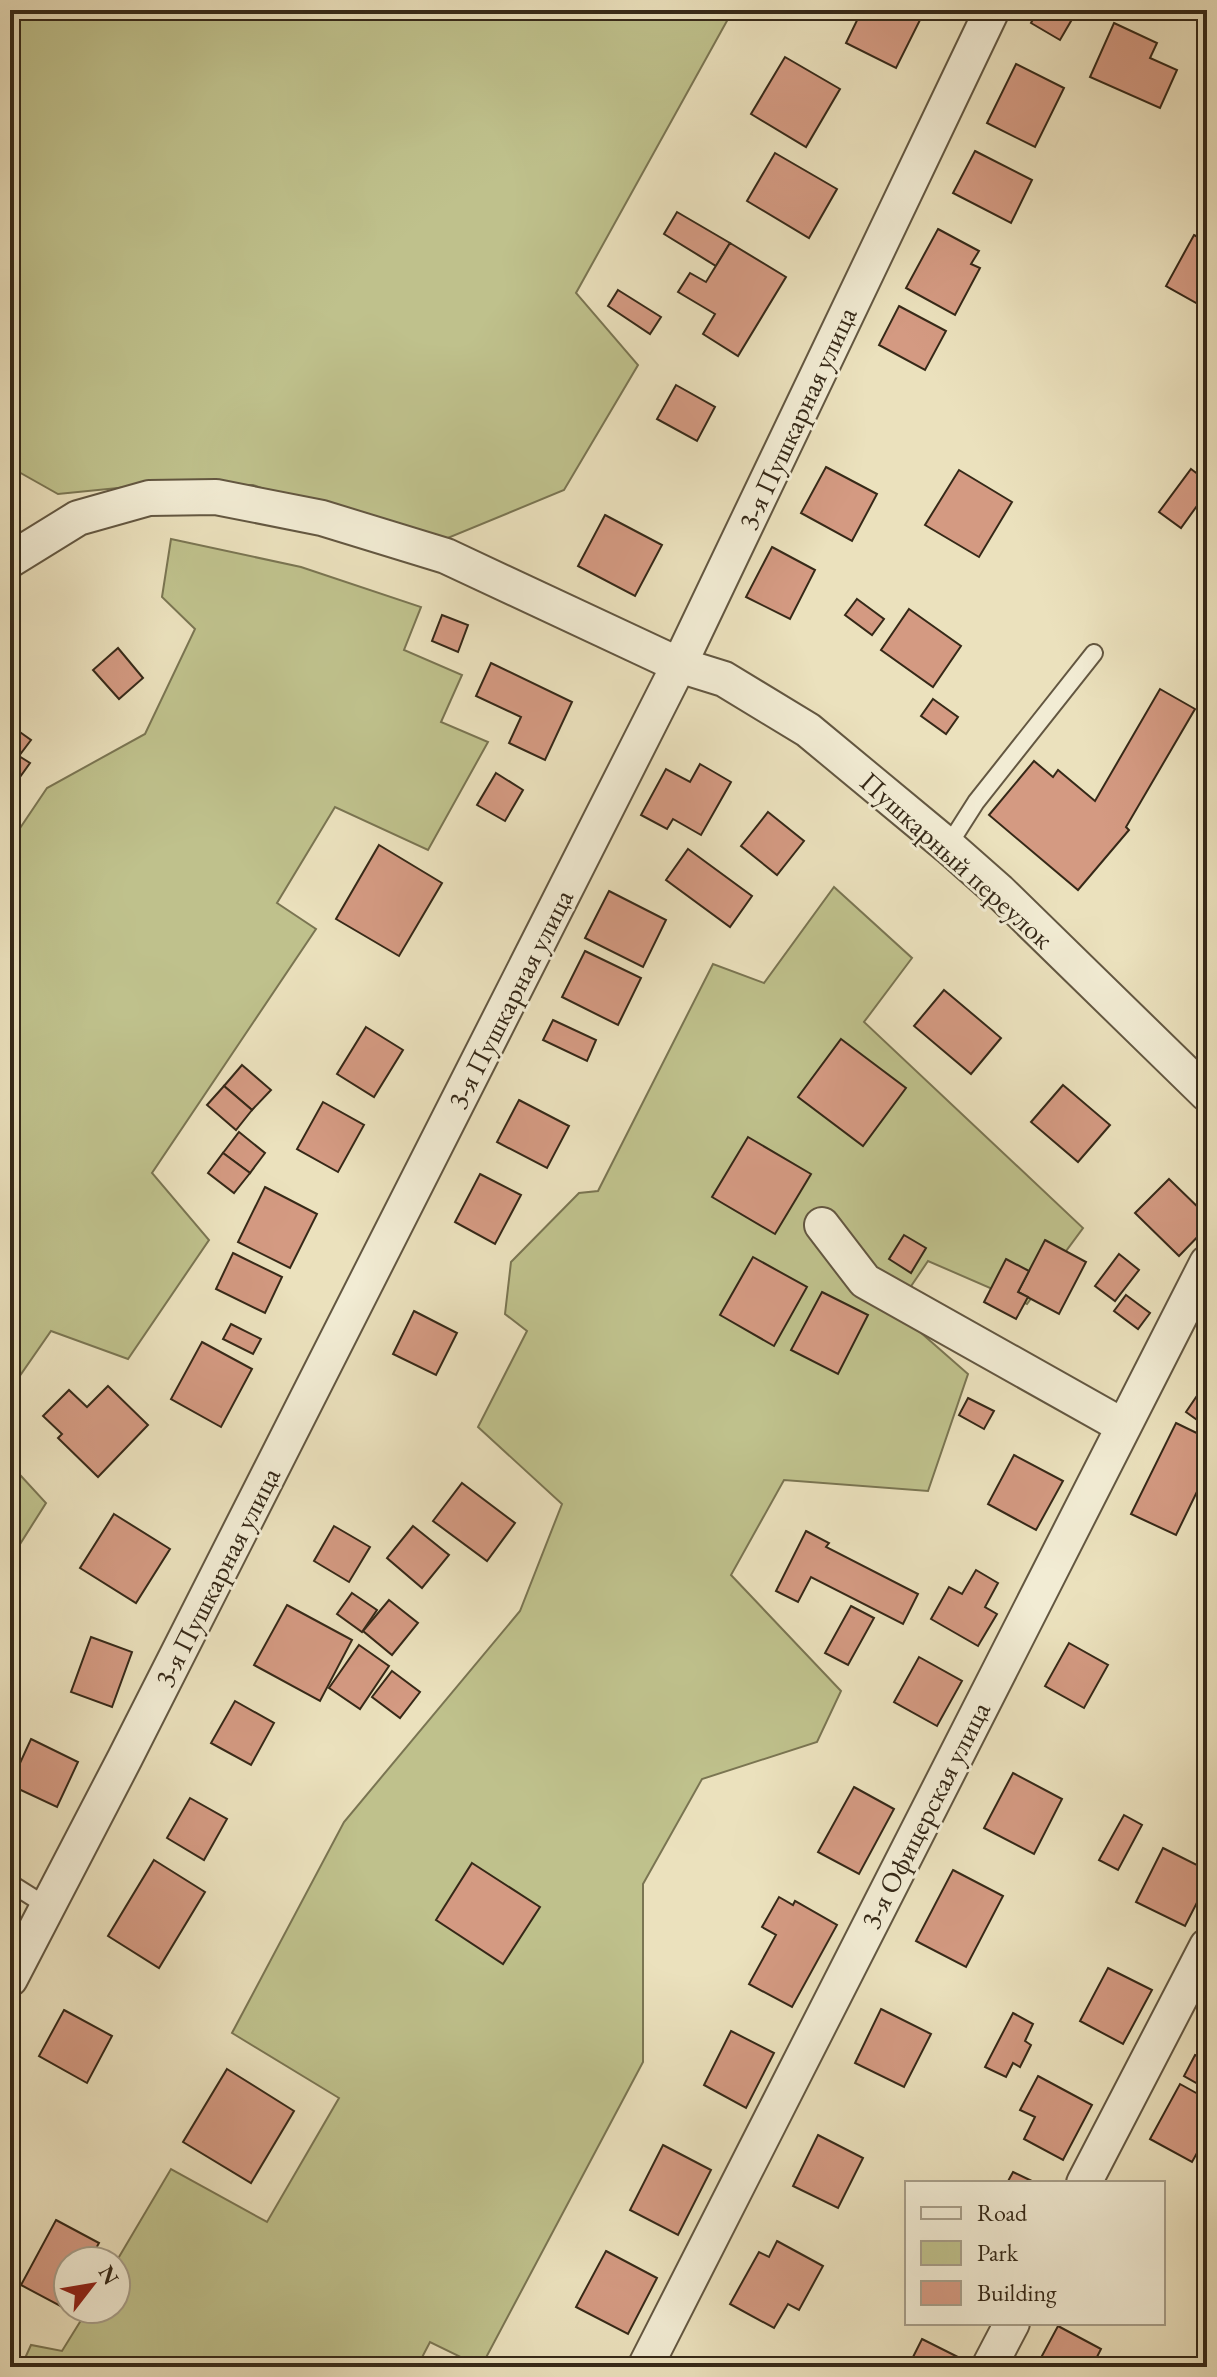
<svg xmlns="http://www.w3.org/2000/svg" width="1217" height="2377" viewBox="0 0 1217 2377" font-family="'EB Garamond',serif">
	<style>
		.green { fill: #bfc18c; stroke: #7a7552; stroke-width: 2 }
		.building { fill: #d49a82; stroke: #362918; stroke-width: 2 }
		.lines { fill: none; stroke-linecap: round; stroke-linejoin: round }
		.lane-casing { stroke: #635741; stroke-width: 20 }
		.street-casing { stroke: #635741; stroke-width: 38 }
		.lane { stroke: #f2ecd4; stroke-width: 16 }
		.street { stroke: #f2ecd4; stroke-width: 34 }
		.labels { text-anchor: middle; stroke-width: 6; stroke-linejoin: round; paint-order: stroke }
		.street-label { font-size: 28px; fill: #362918; stroke: #f2ecd4 }
	</style>
	<rect width="100%" height="100%" fill="#ebe1bd"/>
	<filter id="stains"><feTurbulence type="fractalNoise" baseFrequency=".0025" numOctaves="4"/><feColorMatrix values="0 0 0 0 .2 0 0 0 0 .09 0 0 0 0 .02 0 0 0 .5 -.17"/></filter>
	<radialGradient id="worn" r=".72"><stop offset=".6" stop-color="#630" stop-opacity="0"/><stop offset="1" stop-color="#630" stop-opacity=".3"/></radialGradient>
	<g class="green">
		<polygon points="10,10 733,10 576,293 638,365 564,490 426,547 253,485 138,486 58,494 10,467 10,324 15,326 10,321"/>
		<polygon points="171,539 301,567 421,607 404,650 462,675 441,722 488,742 428,850 335,807 277,903 316,929 152,1173 209,1240 128,1359 51,1331 10,1390 10,843 47,788 145,734 195,629 162,597"/>
		<polygon points="834,887 912,958 864,1022 1083,1228 1027,1304 928,1261 895,1310 968,1374 928,1491 784,1480 731,1575 841,1691 817,1742 702,1779 643,1884 643,2062 481,2367 430,2342 417,2367 21,2367 31,2345 62,2351 88,2309 116,2309 116,2262 171,2169 267,2222 339,2098 232,2033 344,1822 520,1611 562,1504 478,1427 527,1331 505,1314 511,1262 579,1193 598,1191 713,964 764,983"/>
		<polygon points="10,1464 46,1503 10,1560"/>
	</g>
	<g class="building">
		<polygon points="862,10 905,10 921,18 896,68 846,43"/>
		<polygon points="1038,10 1052,10 1071,21 1060,40 1031,23"/>
		<polygon points="1114,23 1157,43 1150,58 1177,70 1160,108 1090,77"/>
		<polygon points="785,57 840,89 806,147 751,114"/>
		<polygon points="1016,64 1064,88 1035,147 987,123"/>
		<polygon points="975,151 1032,180 1011,223 953,193"/>
		<polygon points="775,153 837,189 809,238 747,201"/>
		<polygon points="677,212 730,243 716,266 664,234"/>
		<polygon points="938,229 979,251 971,264 980,268 955,315 906,288"/>
		<polygon points="1194,235 1207,242 1207,309 1166,286"/>
		<polygon points="730,243 786,277 738,356 703,334 715,314 678,292 690,273 706,282"/>
		<polygon points="618,290 661,317 650,334 608,306"/>
		<polygon points="899,306 946,331 925,370 879,345"/>
		<polygon points="676,385 715,407 697,441 657,419"/>
		<polygon points="826,467 877,494 852,541 801,513"/>
		<polygon points="1191,469 1207,481 1207,492 1181,528 1159,512"/>
		<polygon points="959,470 1012,502 979,557 925,525"/>
		<polygon points="605,515 662,545 635,596 578,566"/>
		<polygon points="772,547 815,570 790,619 746,597"/>
		<polygon points="857,599 884,619 872,635 845,615"/>
		<polygon points="909,609 961,646 933,687 881,650"/>
		<polygon points="442,615 468,625 458,652 432,641"/>
		<polygon points="118,648 143,678 119,699 93,670"/>
		<polygon points="491,663 572,702 545,760 509,743 521,717 476,696"/>
		<polygon points="1160,689 1195,709 1126,827 1129,830 1078,890 989,815 1034,761 1053,777 1058,770 1095,801"/>
		<polygon points="933,699 958,717 946,734 921,716"/>
		<polygon points="10,725 31,740 19,756 30,763 10,791"/>
		<polygon points="700,764 731,782 701,835 673,819 667,829 641,815 666,769 690,782"/>
		<polygon points="496,773 523,790 505,821 477,805"/>
		<polygon points="768,812 804,841 777,875 741,846"/>
		<polygon points="379,845 442,883 399,956 336,919"/>
		<polygon points="688,849 752,896 730,927 666,880"/>
		<polygon points="609,891 666,920 643,967 585,938"/>
		<polygon points="585,951 641,978 618,1025 562,997"/>
		<polygon points="944,990 1001,1038 971,1074 914,1026"/>
		<polygon points="553,1020 596,1040 587,1061 543,1040"/>
		<polygon points="366,1027 403,1050 374,1097 337,1074"/>
		<polygon points="841,1039 906,1088 863,1146 798,1097"/>
		<polygon points="242,1065 271,1090 252,1110 224,1086"/>
		<polygon points="1063,1085 1110,1125 1078,1162 1031,1122"/>
		<polygon points="224,1086 252,1110 236,1130 207,1105"/>
		<polygon points="519,1100 569,1126 547,1168 497,1142"/>
		<polygon points="323,1102 364,1125 338,1172 297,1149"/>
		<polygon points="239,1132 265,1153 250,1173 223,1153"/>
		<polygon points="748,1137 811,1174 775,1234 712,1197"/>
		<polygon points="223,1153 250,1173 234,1193 208,1173"/>
		<polygon points="480,1174 521,1195 495,1244 455,1222"/>
		<polygon points="1169,1179 1207,1216 1207,1227 1179,1256 1135,1213"/>
		<polygon points="265,1187 317,1214 290,1268 238,1242"/>
		<polygon points="904,1235 926,1248 911,1273 889,1259"/>
		<polygon points="1045,1240 1086,1262 1059,1314 1018,1292"/>
		<polygon points="233,1253 282,1277 265,1313 216,1289"/>
		<polygon points="1119,1254 1139,1270 1115,1301 1095,1286"/>
		<polygon points="753,1257 807,1287 774,1346 720,1315"/>
		<polygon points="1006,1259 1029,1271 1018,1292 1028,1297 1016,1319 984,1302"/>
		<polygon points="822,1292 868,1315 838,1374 791,1350"/>
		<polygon points="1126,1295 1150,1313 1138,1329 1114,1311"/>
		<polygon points="414,1311 457,1333 436,1375 393,1354"/>
		<polygon points="231,1324 261,1339 253,1354 223,1339"/>
		<polygon points="202,1342 252,1369 221,1427 171,1399"/>
		<polygon points="1207,1381 1207,1427 1186,1412"/>
		<polygon points="108,1386 148,1425 98,1477 58,1438 62,1434 43,1416 69,1390 87,1407"/>
		<polygon points="968,1398 994,1411 984,1429 959,1415"/>
		<polygon points="1176,1423 1207,1438 1207,1471 1176,1535 1131,1514"/>
		<polygon points="1014,1455 1063,1481 1036,1530 988,1504"/>
		<polygon points="462,1483 515,1523 487,1561 433,1521"/>
		<polygon points="114,1514 170,1549 136,1603 80,1568"/>
		<polygon points="334,1526 370,1547 349,1582 314,1561"/>
		<polygon points="413,1526 449,1555 422,1588 387,1558"/>
		<polygon points="806,1531 829,1543 826,1547 918,1594 903,1624 811,1577 798,1602 776,1591"/>
		<polygon points="976,1570 998,1583 985,1607 997,1614 978,1646 931,1619 949,1587 962,1594"/>
		<polygon points="352,1593 377,1610 362,1632 337,1614"/>
		<polygon points="389,1600 418,1623 392,1655 363,1631"/>
		<polygon points="287,1605 352,1640 320,1701 254,1665"/>
		<polygon points="851,1606 874,1618 848,1665 825,1653"/>
		<polygon points="91,1637 132,1652 112,1707 71,1692"/>
		<polygon points="1069,1643 1108,1665 1084,1708 1045,1686"/>
		<polygon points="359,1645 389,1666 360,1709 329,1688"/>
		<polygon points="919,1657 962,1681 937,1726 894,1702"/>
		<polygon points="392,1671 420,1692 400,1718 372,1697"/>
		<polygon points="235,1701 274,1723 251,1765 211,1743"/>
		<polygon points="31,1739 78,1762 57,1807 10,1785"/>
		<polygon points="1013,1773 1062,1799 1034,1854 984,1828"/>
		<polygon points="854,1787 894,1809 859,1874 818,1852"/>
		<polygon points="190,1798 227,1819 204,1860 167,1838"/>
		<polygon points="1124,1815 1142,1825 1118,1870 1099,1860"/>
		<polygon points="1163,1848 1207,1870 1207,1883 1185,1926 1136,1902"/>
		<polygon points="154,1860 205,1892 159,1968 108,1936"/>
		<polygon points="472,1863 540,1907 503,1964 436,1920"/>
		<polygon points="953,1870 1003,1896 966,1967 916,1941"/>
		<polygon points="779,1897 793,1905 795,1901 837,1925 792,2007 749,1984 776,1935 762,1927"/>
		<polygon points="1108,1968 1152,1990 1123,2044 1080,2021"/>
		<polygon points="881,2009 931,2034 904,2087 855,2063"/>
		<polygon points="64,2010 112,2036 87,2083 39,2056"/>
		<polygon points="1013,2013 1033,2024 1025,2041 1031,2045 1020,2067 1013,2063 1006,2077 985,2067"/>
		<polygon points="731,2031 774,2053 746,2108 704,2085"/>
		<polygon points="1195,2055 1207,2061 1207,2089 1184,2076"/>
		<polygon points="227,2069 294,2111 251,2183 183,2142"/>
		<polygon points="1038,2076 1092,2105 1063,2160 1024,2139 1035,2117 1020,2110"/>
		<polygon points="1180,2084 1207,2099 1207,2135 1192,2162 1150,2139"/>
		<polygon points="818,2135 863,2158 838,2208 793,2186"/>
		<polygon points="663,2145 711,2170 678,2235 630,2210"/>
		<polygon points="1013,2172 1036,2183 1007,2183"/>
		<polygon points="56,2220 99,2243 89,2261 68,2261 68,2300 64,2308 21,2285"/>
		<polygon points="777,2241 823,2266 799,2310 788,2304 774,2328 730,2304 759,2252 769,2257"/>
		<polygon points="606,2251 657,2278 628,2334 576,2307"/>
		<polygon points="1058,2326 1101,2349 1092,2367 1036,2367"/>
		<polygon points="922,2339 960,2358 956,2367 908,2367"/>
	</g>
	<g class="lines">
		<defs>
			<g id="lane">
				<polyline points="948,846 976,802 1094,653"/>
				<polyline points="10,1883 48,1907"/>
			</g>
			<g id="street">
				<polyline points="10,560 78,518 149,498 216,497 322,518 446,556 679,665 724,679 808,730 948,846 999,891 1207,1094"/>
				<polyline points="822,1225 865,1281 1123,1426"/>
				<polyline points="10,1979 125,1758 679,665 992,10"/>
				<polyline points="1084,2183 1207,1946"/>
				<polyline points="645,2367 1207,1263"/>
				<polyline points="989,2367 1012,2323"/>
			</g>
		</defs>
		<use href="#lane" class="lane-casing"/>
		<use href="#street" class="street-casing"/>
		<use href="#lane" class="lane"/>
		<use href="#street" class="street"/>
	</g>
	<g class="labels">
		<g class="street-label">
			<text transform="translate(797 418) rotate(-65)" y="10">3-я Пушкарная улица</text>
			<text transform="translate(957 860) rotate(42)" y="10">Пушкарный переулок</text>
			<text transform="translate(510 999) rotate(-63)" y="10">3-я Пушкарная улица</text>
			<text transform="translate(217 1577) rotate(-63)" y="10">3-я Пушкарная улица</text>
			<text transform="translate(925 1815) rotate(-63)" y="10">3-я Офицерская улица</text>
		</g>
	</g>
	<rect width="1217" height="2377" fill="none" stroke="#ebe1bd" stroke-width="40"/>
	<rect x="12" y="12" width="1193" height="2353" fill="none" stroke="#362918" stroke-width="4"/>
	<rect x="20" y="20" width="1177" height="2337" fill="none" stroke="#362918" stroke-width="2"/>
	<rect x="905" y="2181" width="260" height="144" fill="#f2ecd4" stroke="#a79e89" stroke-width="2"/>
	<rect x="921" y="2207" width="40" height="12" fill="#f2ecd4" stroke="#a79e89" stroke-width="2"/>
	<text x="977" y="2221" font-size="24" fill="#362918">Road</text>
	<rect x="921" y="2241" width="40" height="24" fill="#bfc18c" stroke="#a79e89" stroke-width="2"/>
	<text x="977" y="2261" font-size="24" fill="#362918">Park</text>
	<rect x="921" y="2281" width="40" height="24" fill="#d49a82" stroke="#a79e89" stroke-width="2"/>
	<text x="977" y="2301" font-size="24" fill="#362918">Building</text>
	<g transform="translate(92 2285) rotate(59)"><circle r="38" fill="#f2ecd4" stroke="#a79e89" stroke-width="2"/>
	<path d="M0-6L14 30L0 20L-14 30Z" fill="#8f2418"/>
	<text y="-12" font-size="22" font-weight="bold" text-anchor="middle" fill="#362918">N</text>
	</g>
	<rect width="100%" height="100%" filter="url(#stains)"/>
	<rect width="100%" height="100%" fill="url(#worn)"/>
</svg>
